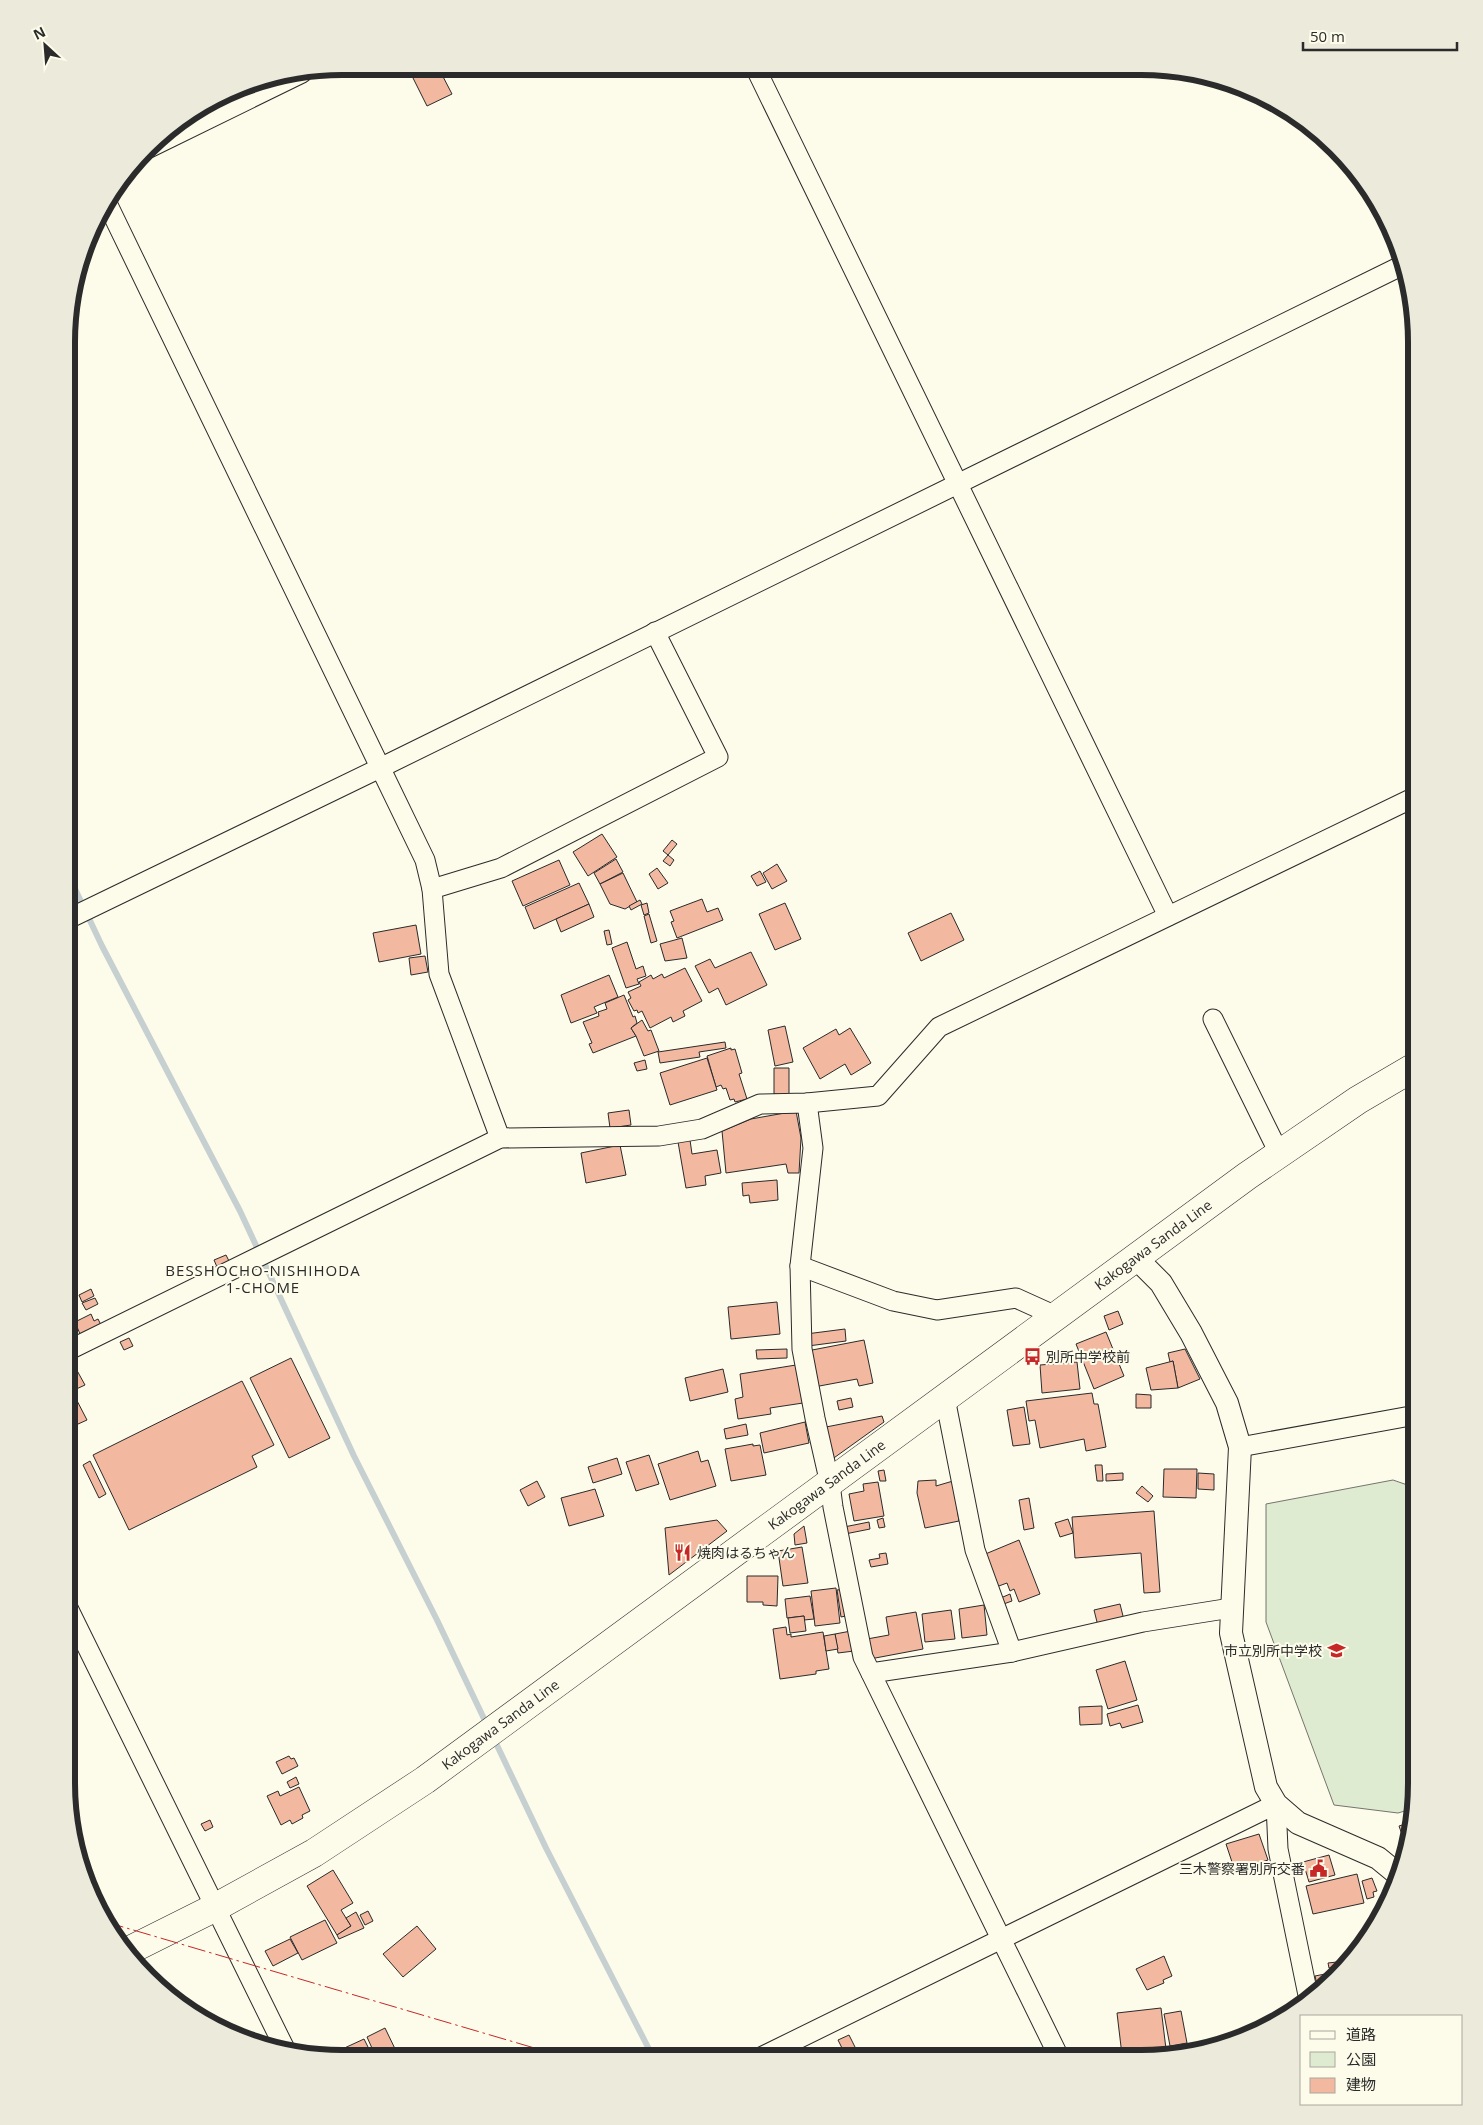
<svg xmlns="http://www.w3.org/2000/svg" width="1483" height="2125" viewBox="0 0 1483 2125" font-family="'Open Sans','Noto Sans JP',sans-serif">
	<style>
		.green { fill: #deebd1; stroke: #74746e }
		.lines { fill: none; stroke-linecap: round; stroke-linejoin: round }
		.stream { stroke: #c7d0d0; stroke-width: 6 }
		.building { fill: #f2b8a0; stroke: #2b2b2b }
		.minor-casing { stroke: #2b2b2b; stroke-width: 21 }
		.tertiary-casing { stroke: #2b2b2b; stroke-width: 24 }
		.primary-casing { stroke: #2b2b2b; stroke-width: 29 }
		.minor { stroke: #fdfbea; stroke-width: 19 }
		.tertiary { stroke: #fdfbea; stroke-width: 22 }
		.primary { stroke: #fdfbea; stroke-width: 28 }
		.power { stroke: #c62828; stroke-width: 1; stroke-dasharray: 18 4 2.5 4; stroke-linecap: butt }
		.labels { text-anchor: middle; stroke-width: 4; stroke-linejoin: round; paint-order: stroke }
		.street-label { font-size: 14px; fill: #2b2b2b; stroke: #fdfbea }
		.poi-label { font-size: 14px; fill: #2b2b2b; stroke: #fdfbea; text-anchor: start }
		.neighbourhood-label { font-size: 15px; letter-spacing: 1px; fill: #2b2b2b; stroke: #fdfbea }
		.rim { fill: none; stroke: #2b2b2b; stroke-width: 6 }
	</style>
	<rect width="100%" height="100%" fill="#fdfbea"/>
	<polygon class="green" points="1393,1480 1416,1488 1416,1802 1415,1808 1398,1813 1334,1805 1266,1622 1266,1504"/>
	<g class="lines">
		<g class="stream">
			<polyline points="68,874 102,946 240,1211 354,1456 437,1620 487,1725"/>
			<polyline points="494,1739 546,1848 653,2057"/>
		</g>
	</g>
	<g class="building">
		<polygon points="407,66 438,67 452,94 427,106"/>
		<polygon points="602,834 617,857 588,876 573,852"/>
		<polygon points="672,840 677,844 668,855 663,851"/>
		<polygon points="668,855 674,860 670,866 663,861"/>
		<polygon points="616,859 623,872 600,884 594,873"/>
		<polygon points="559,860 570,885 523,906 512,881"/>
		<polygon points="777,864 787,881 772,889 763,873"/>
		<polygon points="657,868 668,883 658,889 649,874"/>
		<polygon points="760,871 766,882 757,886 751,876"/>
		<polygon points="623,873 637,902 625,909 610,904 600,884"/>
		<polygon points="579,883 589,904 534,929 525,907"/>
		<polygon points="702,899 707,912 718,908 723,920 677,938 671,922 674,921 670,911"/>
		<polygon points="640,900 642,904 631,910 629,906"/>
		<polygon points="647,903 649,913 644,915 641,905"/>
		<polygon points="785,903 801,939 775,950 759,914"/>
		<polygon points="589,904 594,917 561,932 556,919"/>
		<polygon points="951,913 964,940 921,961 908,933"/>
		<polygon points="649,914 657,941 651,943 644,916"/>
		<polygon points="416,925 421,954 379,962 373,933"/>
		<polygon points="609,930 612,944 607,945 604,931"/>
		<polygon points="682,938 687,958 665,961 660,944"/>
		<polygon points="627,942 636,969 643,966 646,976 637,979 639,984 626,988 612,948"/>
		<polygon points="751,952 767,985 726,1005 718,988 709,993 695,966 710,959 715,968"/>
		<polygon points="425,956 428,972 411,975 409,958"/>
		<polygon points="685,968 702,1001 683,1011 685,1016 673,1022 671,1017 650,1028 642,1011 638,1013 637,1010 634,1011 628,1000 631,998 628,992 641,986 639,982 651,975 653,979 662,974 664,978"/>
		<polygon points="609,975 618,997 594,1007 597,1013 571,1023 561,995"/>
		<polygon points="624,995 633,1017 635,1016 637,1023 631,1028 636,1036 593,1053 589,1044 592,1043 583,1022 599,1016 598,1012 607,1009 605,1003"/>
		<polygon points="642,1020 648,1031 651,1030 659,1051 644,1056 636,1036 631,1028"/>
		<polygon points="785,1026 793,1062 775,1066 768,1030"/>
		<polygon points="850,1028 871,1063 851,1075 845,1064 820,1079 803,1048 836,1029 839,1035"/>
		<polygon points="725,1042 726,1048 699,1052 700,1057 660,1063 658,1052"/>
		<polygon points="731,1048 731,1050 735,1049 742,1073 739,1074 747,1099 735,1102 734,1099 730,1100 726,1088 723,1089 721,1085 716,1087 707,1056"/>
		<polygon points="707,1058 717,1090 670,1105 660,1073"/>
		<polygon points="645,1060 647,1069 637,1071 634,1063"/>
		<polygon points="774,1068 789,1068 789,1095 774,1094"/>
		<polygon points="629,1110 631,1125 610,1128 608,1113"/>
		<polygon points="796,1111 801,1138 799,1173 788,1173 786,1164 726,1173 722,1131 751,1119"/>
		<polygon points="690,1140 692,1154 717,1150 721,1173 705,1176 706,1185 686,1188 678,1142"/>
		<polygon points="620,1145 626,1175 586,1183 581,1153"/>
		<polygon points="777,1180 778,1200 750,1203 749,1195 743,1196 742,1183"/>
		<polygon points="226,1255 229,1261 217,1267 214,1260"/>
		<polygon points="91,1289 94,1296 82,1302 79,1295"/>
		<polygon points="95,1298 98,1304 86,1310 82,1303"/>
		<polygon points="777,1302 780,1334 731,1339 728,1307"/>
		<polygon points="1118,1311 1123,1324 1109,1330 1104,1316"/>
		<polygon points="91,1314 94,1321 98,1319 101,1325 80,1334 75,1322"/>
		<polygon points="845,1329 846,1341 808,1346 806,1334"/>
		<polygon points="1106,1332 1124,1376 1094,1389 1076,1344"/>
		<polygon points="129,1338 133,1346 124,1350 120,1342"/>
		<polygon points="864,1340 873,1383 859,1386 857,1379 814,1387 807,1351"/>
		<polygon points="787,1349 787,1358 757,1359 756,1350"/>
		<polygon points="1185,1349 1200,1379 1178,1388 1173,1361 1170,1362 1168,1353"/>
		<polygon points="291,1358 330,1438 289,1458 250,1378"/>
		<polygon points="1173,1361 1178,1388 1151,1390 1146,1368"/>
		<polygon points="1077,1362 1080,1389 1042,1393 1040,1365"/>
		<polygon points="74,1365 85,1385 72,1391 87,1420 67,1429 67,1368"/>
		<polygon points="796,1365 803,1403 770,1408 771,1414 738,1419 735,1399 743,1397 740,1374"/>
		<polygon points="723,1369 728,1392 690,1401 685,1378"/>
		<polygon points="242,1381 274,1445 252,1456 257,1467 129,1530 93,1455"/>
		<polygon points="1092,1393 1094,1404 1098,1404 1106,1447 1086,1451 1084,1439 1040,1448 1035,1420 1029,1421 1026,1401"/>
		<polygon points="1136,1394 1151,1395 1151,1408 1136,1408"/>
		<polygon points="851,1398 853,1407 839,1410 837,1401"/>
		<polygon points="1024,1407 1030,1444 1013,1446 1007,1410"/>
		<polygon points="882,1416 884,1422 831,1460 826,1427"/>
		<polygon points="805,1422 809,1443 764,1453 760,1433"/>
		<polygon points="746,1424 748,1435 726,1439 724,1429"/>
		<polygon points="753,1444 753,1446 760,1445 766,1475 731,1481 725,1449"/>
		<polygon points="698,1451 701,1462 708,1460 716,1486 670,1500 658,1464"/>
		<polygon points="649,1455 659,1484 636,1491 626,1462"/>
		<polygon points="617,1458 622,1474 593,1483 588,1467"/>
		<polygon points="90,1461 106,1494 99,1498 83,1465"/>
		<polygon points="1095,1465 1102,1465 1103,1481 1097,1481"/>
		<polygon points="1164,1469 1197,1469 1196,1498 1163,1497"/>
		<polygon points="884,1470 886,1481 880,1481 878,1471"/>
		<polygon points="1123,1473 1123,1480 1106,1481 1106,1474"/>
		<polygon points="1198,1473 1214,1474 1214,1490 1198,1489"/>
		<polygon points="936,1480 936,1486 953,1481 959,1521 925,1528 917,1493 918,1481"/>
		<polygon points="537,1481 545,1497 528,1506 520,1490"/>
		<polygon points="878,1482 884,1516 854,1521 849,1494 864,1491 863,1484"/>
		<polygon points="1142,1486 1153,1496 1148,1502 1136,1493"/>
		<polygon points="595,1489 604,1516 569,1526 561,1498"/>
		<polygon points="1029,1498 1034,1528 1024,1530 1019,1500"/>
		<polygon points="1154,1511 1160,1592 1144,1593 1141,1553 1075,1558 1072,1517"/>
		<polygon points="883,1518 885,1527 879,1528 877,1520"/>
		<polygon points="1068,1519 1073,1533 1060,1537 1055,1523"/>
		<polygon points="717,1520 727,1531 669,1575 665,1528"/>
		<polygon points="869,1522 870,1529 845,1534 844,1527"/>
		<polygon points="804,1526 807,1543 795,1545 794,1534"/>
		<polygon points="1019,1540 1040,1594 1019,1602 1014,1589 1010,1591 1007,1583 996,1587 983,1555"/>
		<polygon points="802,1547 808,1583 783,1586 778,1551"/>
		<polygon points="886,1553 888,1564 871,1567 869,1560 880,1558 879,1554"/>
		<polygon points="747,1576 778,1576 777,1606 763,1605 763,1602 747,1602"/>
		<polygon points="836,1588 840,1623 815,1626 811,1591"/>
		<polygon points="845,1589 850,1615 841,1617 837,1590"/>
		<polygon points="1010,1594 1012,1601 998,1606 996,1600"/>
		<polygon points="810,1596 814,1619 804,1620 804,1616 787,1618 785,1599"/>
		<polygon points="1120,1604 1124,1620 1098,1626 1094,1610"/>
		<polygon points="984,1605 987,1635 962,1638 959,1609"/>
		<polygon points="951,1610 955,1639 925,1642 922,1614"/>
		<polygon points="916,1612 923,1649 870,1659 867,1639 889,1635 886,1617"/>
		<polygon points="804,1616 806,1631 790,1633 788,1618"/>
		<polygon points="786,1627 787,1635 791,1634 791,1637 823,1632 829,1669 816,1671 816,1674 780,1679 773,1629"/>
		<polygon points="851,1631 854,1651 838,1653 835,1634"/>
		<polygon points="835,1634 838,1649 826,1651 824,1636"/>
		<polygon points="1125,1661 1137,1700 1108,1709 1096,1670"/>
		<polygon points="1138,1705 1143,1722 1122,1728 1120,1723 1110,1726 1107,1714"/>
		<polygon points="1102,1706 1102,1724 1080,1725 1079,1707"/>
		<polygon points="289,1756 291,1759 294,1758 298,1766 282,1774 276,1762"/>
		<polygon points="296,1777 299,1784 290,1788 287,1782"/>
		<polygon points="299,1787 310,1811 302,1815 303,1818 292,1824 290,1820 281,1825 267,1796 278,1791 280,1796"/>
		<polygon points="210,1820 213,1827 205,1831 201,1824"/>
		<polygon points="1412,1822 1408,1842 1405,1843 1399,1826"/>
		<polygon points="1259,1834 1268,1860 1235,1871 1226,1844"/>
		<polygon points="1329,1855 1335,1875 1309,1882 1303,1862"/>
		<polygon points="333,1870 353,1903 341,1910 351,1926 337,1935 307,1886"/>
		<polygon points="1357,1874 1364,1903 1313,1914 1306,1886"/>
		<polygon points="1372,1878 1377,1891 1373,1892 1374,1897 1367,1899 1362,1881"/>
		<polygon points="368,1911 373,1921 365,1925 360,1915"/>
		<polygon points="356,1912 364,1928 339,1939 337,1935 351,1926 346,1918"/>
		<polygon points="325,1920 337,1943 302,1960 290,1937"/>
		<polygon points="417,1926 436,1949 403,1977 383,1954"/>
		<polygon points="290,1939 298,1953 273,1966 265,1951"/>
		<polygon points="1164,1956 1172,1976 1163,1980 1164,1983 1147,1990 1136,1969"/>
		<polygon points="1337,1962 1338,1967 1329,1968 1328,1963"/>
		<polygon points="1340,1971 1323,1991 1319,1993 1315,1976"/>
		<polygon points="1161,2008 1166,2049 1122,2055 1117,2013"/>
		<polygon points="1181,2011 1187,2043 1170,2046 1164,2014"/>
		<polygon points="385,2028 399,2057 376,2057 367,2037"/>
		<polygon points="849,2035 856,2049 845,2054 838,2040"/>
		<polygon points="364,2039 373,2057 327,2056"/>
	</g>
	<g class="lines">
		<defs>
			<g id="minor">
				<polyline points="755,67 1168,916"/>
				<polyline points="149,148 302,73"/>
				<polyline points="106,201 425,860 432,889 439,974 500,1138"/>
				<polyline points="432,889 501,868 718,757 655,632"/>
				<polyline points="68,919 382,767 1405,264"/>
				<polyline points="1213,1019 1279,1153"/>
				<polyline points="807,1103 813,1148 800,1266 802,1349 815,1418 830,1484 833,1507 863,1657 1060,2059"/>
				<polyline points="800,1266 893,1301 937,1310 1016,1298 1058,1317"/>
				<polyline points="67,1351 500,1138 659,1136 702,1129 760,1104 807,1103 878,1096 939,1027 1417,796"/>
				<polyline points="945,1398 975,1550 1012,1652"/>
				<polyline points="1240,1447 1416,1415"/>
				<polyline points="67,1606 286,2051"/>
				<polyline points="871,1673 1012,1652 1143,1622 1231,1608"/>
				<polyline points="759,2058 1276,1804 1278,1849 1309,2000"/>
			</g>
			<polyline id="tertiary" points="1137,1259 1161,1283 1191,1333 1227,1403 1240,1447 1231,1633 1266,1787 1276,1804 1298,1823 1378,1858 1400,1876"/>
			<g id="primary">
				<path id="s1" d="M126,1952L216,1907L314,1853L425,1780L1247,1176L1358,1100L1416,1066"/>
			</g>
		</defs>
		<use href="#minor" class="minor-casing"/>
		<use href="#tertiary" class="tertiary-casing"/>
		<use href="#primary" class="primary-casing"/>
		<use href="#minor" class="minor"/>
		<use href="#tertiary" class="tertiary"/>
		<use href="#primary" class="primary"/>
		<polyline class="power" points="106,1922 565,2057"/>
	</g>
	<defs>
		<symbol id="bus-bare" viewBox="-9 -9 18 18"><path d="M-5-6H5V4H4V6H2V4H-2V6H-4V4H-5ZM-3.5-4V0h7V-4ZM-3.5 1.2v1.5H-2V1.2ZM2 1.2v1.5H3.5V1.2Z" fill="#c62828" stroke="#fdfbea" stroke-width="2.5" paint-order="stroke"/></symbol>
		<symbol id="restaurant-bare" viewBox="-9 -9 18 18"><path d="M-5-6h1v4h1v-4h1v4h1v-4h1v5L-1.5 .5V6h-2V.5L-5-1ZM5-6V6H3V1.5H1.5Q1.5-4 5-6Z" fill="#c62828" stroke="#fdfbea" stroke-width="2.5" paint-order="stroke"/></symbol>
		<symbol id="school-bare" viewBox="-9 -9 18 18"><path d="M0-5L7-2L0 1L-7-2ZM-4 1L0 2.5L4 1V4Q0 6-4 4Z" fill="#c62828" stroke="#fdfbea" stroke-width="2.5" paint-order="stroke"/></symbol>
		<symbol id="civic-bare" viewBox="-9 -9 18 18"><path d="M-.6-6.5H3V-4.5H.6V-3L4-1V1h2V6H-6V1h2V-1L-.6-3ZM-1.2 2.5V6h2.4V2.5Z" fill="#c62828" stroke="#fdfbea" stroke-width="2.5" paint-order="stroke"/></symbol>
	</defs>
	<g fill-rule="evenodd">
		<use href="#bus-bare" x="1020" y="1344" width="25" height="25"/>
		<use href="#restaurant-bare" x="670" y="1540" width="25" height="25"/>
		<use href="#school-bare" x="1324" y="1638" width="25" height="25"/>
		<use href="#civic-bare" x="1306" y="1856" width="25" height="25"/>
	</g>
	<g class="labels">
		<g class="street-label">
			<text dy="5" stroke="none"><textPath href="#s1" startOffset="1249">Kakogawa Sanda Line</textPath></text>
			<text dy="5" stroke="none"><textPath href="#s1" startOffset="844">Kakogawa Sanda Line</textPath></text>
			<text dy="5" stroke="none"><textPath href="#s1" startOffset="439">Kakogawa Sanda Line</textPath></text>
		</g>
		<g class="poi-label">
			<text x="1046" y="1362">別所中学校前</text>
			<text x="697" y="1558">焼肉はるちゃん</text>
			<text x="1322" y="1656" text-anchor="end">市立別所中学校</text>
			<text x="1305" y="1874" text-anchor="end">三木警察署別所交番</text>
		</g>
		<g class="neighbourhood-label">
			<text x="263" y="1276">BESSHOCHO-NISHIHODA<tspan x="263" dy="17">1-CHOME</tspan></text>
		</g>
	</g>
	<path d="M0 0H1483V2125H0ZM342 75H1141A267 267 0 0 1 1408 342V1783A267 267 0 0 1 1141 2050H342A267 267 0 0 1 75 1783V342A267 267 0 0 1 342 75Z" fill="#eceadb" fill-rule="evenodd"/>
	<path class="rim" d="M342 75H1141A267 267 0 0 1 1408 342V1783A267 267 0 0 1 1141 2050H342A267 267 0 0 1 75 1783V342A267 267 0 0 1 342 75Z"/>
	<rect x="1300" y="2015" width="162" height="90" fill="#fdfbea" stroke="#a9a89e"/>
	<rect x="1310" y="2031" width="25" height="8" fill="#fdfbea" stroke="#a9a89e"/>
	<text x="1346" y="2040" font-size="15" fill="#2b2b2b">道路</text>
	<rect x="1310" y="2052" width="25" height="15" fill="#deebd1" stroke="#a9a89e"/>
	<text x="1346" y="2065" font-size="15" fill="#2b2b2b">公園</text>
	<rect x="1310" y="2078" width="25" height="15" fill="#f2b8a0" stroke="#a9a89e"/>
	<text x="1346" y="2090" font-size="15" fill="#2b2b2b">建物</text>
	<g transform="translate(45 45) rotate(334)" stroke="#fdfbea" stroke-width="4" paint-order="stroke">
	<path d="M0-4L9 19L0 12L-9 19Z" fill="#2b2b2b"/>
	<text y="-8" font-size="14" font-weight="bold" text-anchor="middle" fill="#2b2b2b">N</text>
	</g>
	<path d="M1303 42v8h154v-8" fill="none" stroke="#2b2b2b" stroke-width="2.5"/>
	<text x="1310" y="42" font-size="15" fill="#2b2b2b" stroke="#fdfbea" stroke-width="4" paint-order="stroke">50 m</text>
</svg>
